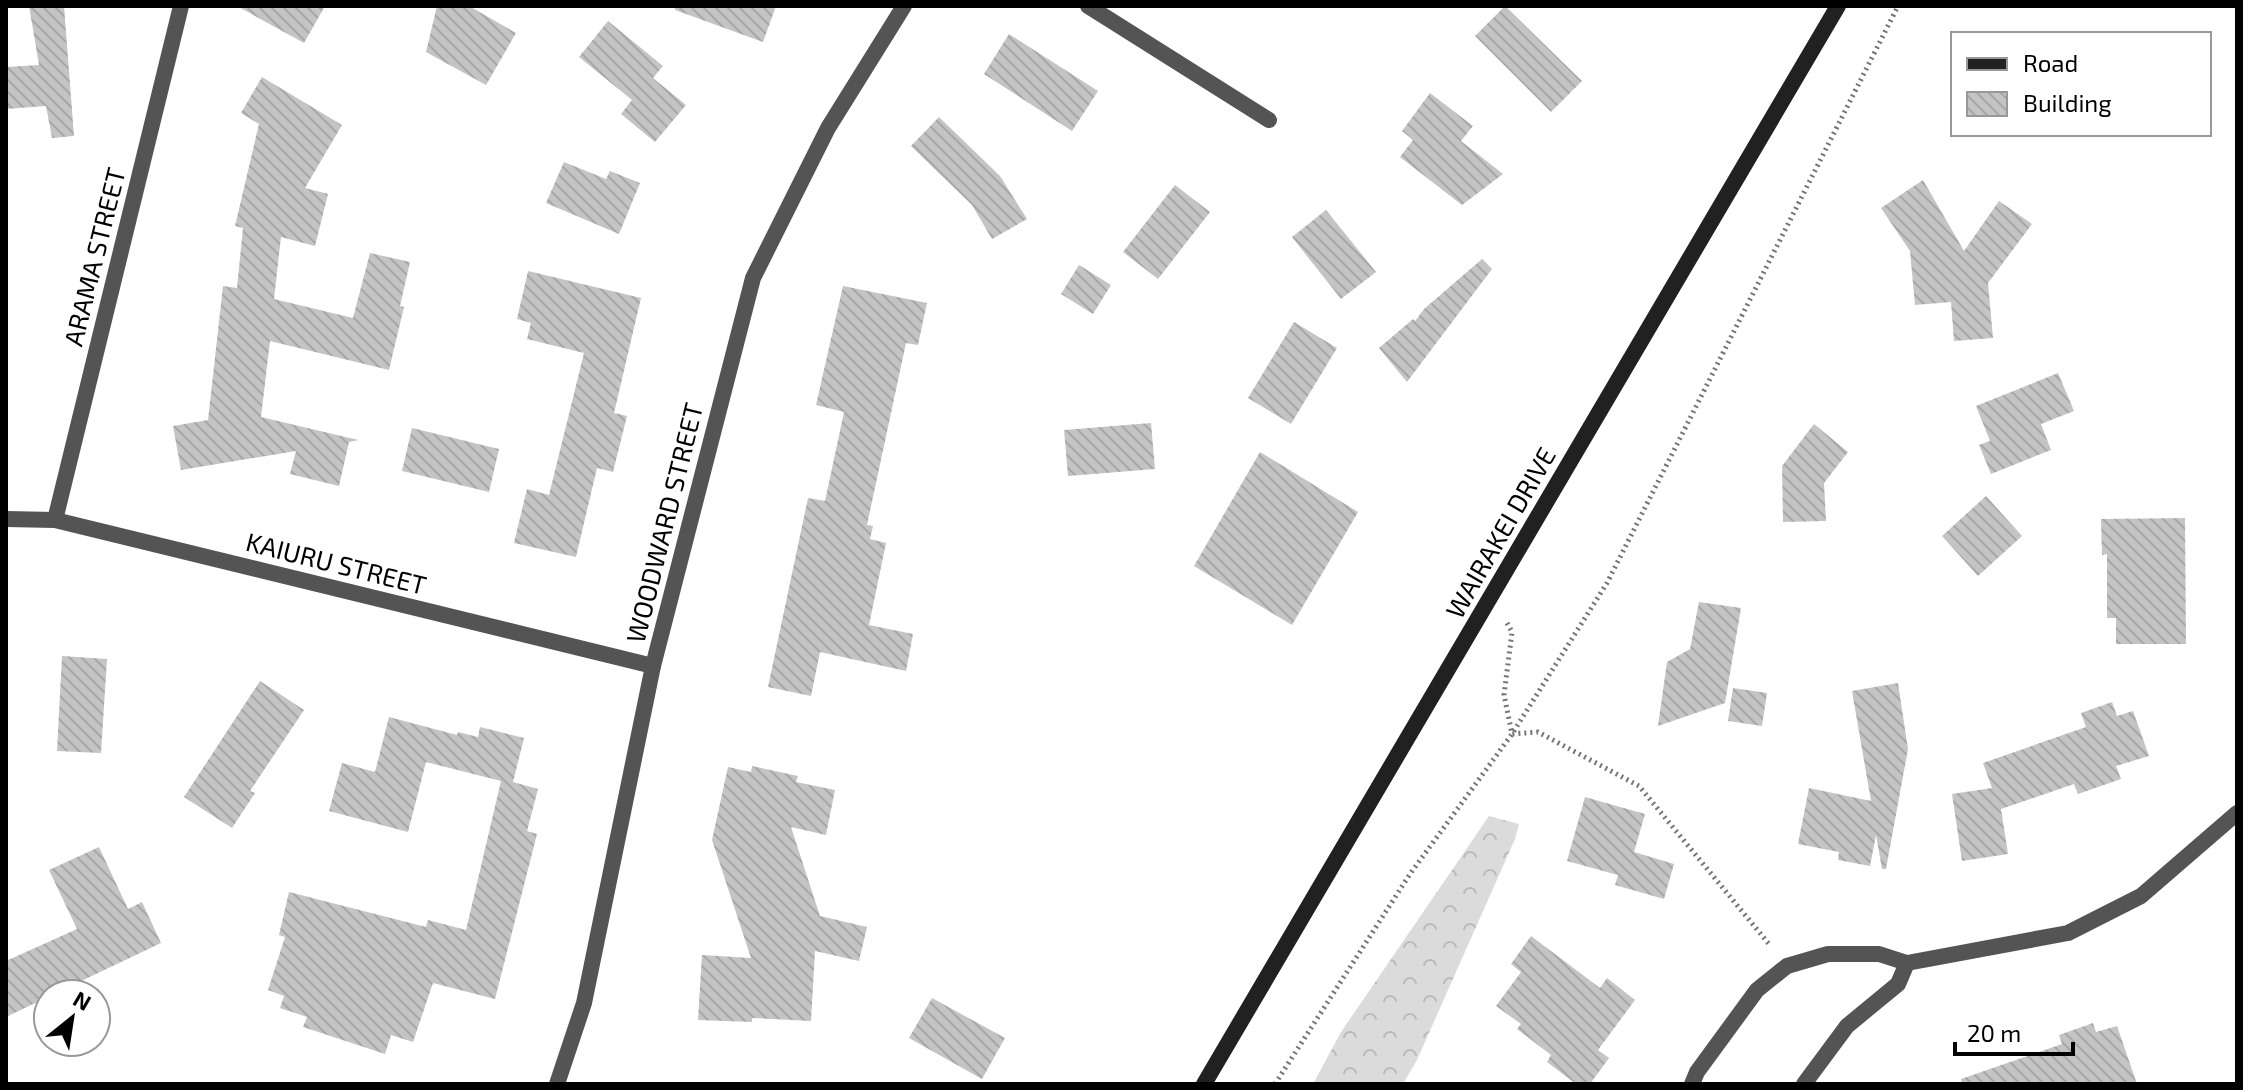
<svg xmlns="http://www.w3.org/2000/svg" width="2243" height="1090" viewBox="0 0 2243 1090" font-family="'Exo 2',sans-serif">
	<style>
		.forest { fill: url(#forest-crowns) }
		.building { fill: url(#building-back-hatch) }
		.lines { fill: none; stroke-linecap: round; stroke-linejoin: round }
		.path { stroke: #767676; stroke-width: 5; stroke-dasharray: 2 4; stroke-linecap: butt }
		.street { stroke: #545454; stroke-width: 16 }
		.secondary { stroke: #212121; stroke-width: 16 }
		.labels { text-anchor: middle; stroke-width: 7; stroke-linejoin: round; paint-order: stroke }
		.street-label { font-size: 26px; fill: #000; stroke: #fff }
	</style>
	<defs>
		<pattern id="forest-crowns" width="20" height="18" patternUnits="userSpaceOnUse" patternTransform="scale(2)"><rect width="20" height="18" fill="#dbdbdb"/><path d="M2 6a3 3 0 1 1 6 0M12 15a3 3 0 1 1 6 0" fill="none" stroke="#bababa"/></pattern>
		<pattern id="building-back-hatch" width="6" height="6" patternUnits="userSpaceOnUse" patternTransform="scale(2)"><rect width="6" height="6" fill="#c4c4c4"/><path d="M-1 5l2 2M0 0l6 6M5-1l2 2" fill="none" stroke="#a7a7a7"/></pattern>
	</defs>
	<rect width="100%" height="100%" fill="#fff"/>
	<polygon class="forest" points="1489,816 1519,824 1515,839 1417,1060 1403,1084 1313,1084 1341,1032"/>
	<g class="building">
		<polygon points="29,6 64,6 74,136 52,138 46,106 6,109 6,67 39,65"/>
		<polygon points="237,6 325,6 304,43"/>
		<polygon points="437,6 469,6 516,33 486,85 426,52"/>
		<polygon points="675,6 776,6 763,42 675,10"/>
		<polygon points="1505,6 1582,81 1551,112 1475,36"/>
		<polygon points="608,21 663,66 653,78 686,105 655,142 621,114 632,100 579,57"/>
		<polygon points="1009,34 1098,91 1072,131 984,74"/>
		<polygon points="262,77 342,125 305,188 328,194 315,246 281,237 274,299 353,318 370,253 410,262 400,306 404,307 389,370 270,341 261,417 358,440 349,442 339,486 290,474 296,451 181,470 173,426 208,420 223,286 237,288 243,228 235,226 259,124 241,113"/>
		<polygon points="1430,93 1473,126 1461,141 1503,174 1462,205 1400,157 1413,140 1402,131"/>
		<polygon points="939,117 1000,176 1027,219 992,239 972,205 911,146"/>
		<polygon points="564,162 606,179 610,171 640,183 619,234 546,203"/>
		<polygon points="1923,180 1964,251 1999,201 2032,224 1988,283 1993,338 1954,341 1951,302 1915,305 1910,251 1881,208"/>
		<polygon points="1175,185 1210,212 1158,279 1123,252"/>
		<polygon points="1326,210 1376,272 1341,299 1292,237"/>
		<polygon points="1482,259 1492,269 1407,382 1379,348 1413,319 1415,321 1424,309"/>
		<polygon points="1079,265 1111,285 1093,314 1061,294"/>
		<polygon points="528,271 641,298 614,413 627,416 613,472 597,468 576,557 514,543 527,489 549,495 584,353 527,339 531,323 517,319"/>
		<polygon points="843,286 927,303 918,345 906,343 867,525 873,526 870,539 886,543 869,625 913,634 906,671 820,652 811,696 768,687 808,498 825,501 844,412 816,405"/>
		<polygon points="1294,322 1337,348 1291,424 1248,398"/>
		<polygon points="2058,373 2074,411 2041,424 2051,450 1991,474 1979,445 1990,441 1976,406"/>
		<polygon points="1151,423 1155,469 1068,476 1064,430"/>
		<polygon points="1814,424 1848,452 1824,483 1826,521 1783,522 1782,466"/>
		<polygon points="412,428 499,449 489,492 402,471"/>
		<polygon points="1260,452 1358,512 1292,625 1194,566"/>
		<polygon points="1986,496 2022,536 1978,576 1942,536"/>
		<polygon points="2185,518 2186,644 2116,644 2116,618 2107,618 2107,554 2102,555 2101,519"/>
		<polygon points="1699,602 1741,608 1725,703 1658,726 1667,662 1690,649"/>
		<polygon points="62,656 107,659 101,753 57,751"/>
		<polygon points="260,681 304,710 250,791 255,793 232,828 184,797"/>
		<polygon points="1898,683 1908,749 1886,869 1882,869 1876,835 1870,866 1838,860 1839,852 1798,844 1809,788 1871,801 1852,691"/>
		<polygon points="1733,688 1767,693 1762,726 1728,721"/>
		<polygon points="2112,702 2117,716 2133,711 2149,756 2116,766 2121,779 2078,794 2074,784 2001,809 2008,854 1962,861 1952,794 1992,788 1983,763 2086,727 2081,713"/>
		<polygon points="389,717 457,735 458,732 478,737 480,727 524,738 513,782 538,789 527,831 537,834 495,999 433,983 413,1042 391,1035 385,1054 303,1027 307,1017 280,1008 284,996 268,990 285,937 279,935 289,892 426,927 428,920 466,930 501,781 426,762 408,832 329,811 342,763 375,772"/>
		<polygon points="752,766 798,776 796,782 835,790 826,835 791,827 820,916 867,927 859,961 815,951 811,1021 752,1018 752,1022 698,1020 702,955 751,958 712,840 728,767 751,772"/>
		<polygon points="1585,797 1645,814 1634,852 1674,864 1664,899 1615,885 1618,875 1567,861"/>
		<polygon points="99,847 128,909 142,902 161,943 54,994 48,994 48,997 6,1017 6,961 77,929 49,870"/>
		<polygon points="1531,936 1600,988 1607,978 1635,1000 1598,1050 1609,1058 1590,1084 1576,1084 1547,1062 1551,1055 1517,1029 1521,1024 1496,1006 1521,972 1511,964"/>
		<polygon points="932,998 1005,1038 982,1079 909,1038"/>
		<polygon points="2093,1023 2096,1032 2117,1026 2137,1084 1962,1084 1961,1079 2062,1044 2059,1035"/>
	</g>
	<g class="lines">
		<g class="path">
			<polyline points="1507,623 1512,632 1504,695 1512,734 1538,732 1639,786 1769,944"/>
			<polyline points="1275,1084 1410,874 1512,734 1607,583 1898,6"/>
		</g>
		<g class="street">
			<polyline points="1088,6 1269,120"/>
			<polyline points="6,519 55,520 653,666"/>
			<polyline points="55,520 181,6"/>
			<polyline points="557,1084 584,1003 653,666 753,278 828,128 904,6"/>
			<polyline points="1692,1084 1697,1072 1757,990 1787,966 1828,954 1879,954 1907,963 2068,933 2141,896 2237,813"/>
			<polyline points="1804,1084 1847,1026 1898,984 1907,963"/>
		</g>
		<polyline class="secondary" points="1204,1084 1838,6"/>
	</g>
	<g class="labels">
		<g class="street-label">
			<text transform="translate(95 257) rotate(-76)" y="9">ARAMA STREET</text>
			<text transform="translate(665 523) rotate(-76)" y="9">WOODWARD STREET</text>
			<text transform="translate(1501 533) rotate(-60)" y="9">WAIRAKEI DRIVE</text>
			<text transform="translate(336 564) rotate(14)" y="9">KAIURU STREET</text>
		</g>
	</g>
	<rect width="2243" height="1090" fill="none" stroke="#000000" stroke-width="16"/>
	<rect x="1951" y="32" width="260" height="104" fill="#ffffff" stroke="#999999" stroke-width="2"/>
	<rect x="1967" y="58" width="40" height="12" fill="#212121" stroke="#999999" stroke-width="2"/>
	<text x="2023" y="72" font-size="24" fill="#000000">Road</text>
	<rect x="1967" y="92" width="40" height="24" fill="url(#building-back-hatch)" stroke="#999999" stroke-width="2"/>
	<text x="2023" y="112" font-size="24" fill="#000000">Building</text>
	<g transform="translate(72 1018) rotate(30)"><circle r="38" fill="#ffffff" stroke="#999999" stroke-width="2"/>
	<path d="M0-6L14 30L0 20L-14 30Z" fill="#000000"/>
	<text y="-12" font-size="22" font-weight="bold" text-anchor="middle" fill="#000000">N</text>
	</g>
	<path d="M1955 1042v12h118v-12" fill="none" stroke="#000000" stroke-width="4"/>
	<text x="1967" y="1042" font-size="24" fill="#000000" stroke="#ffffff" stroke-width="6" paint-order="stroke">20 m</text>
</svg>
